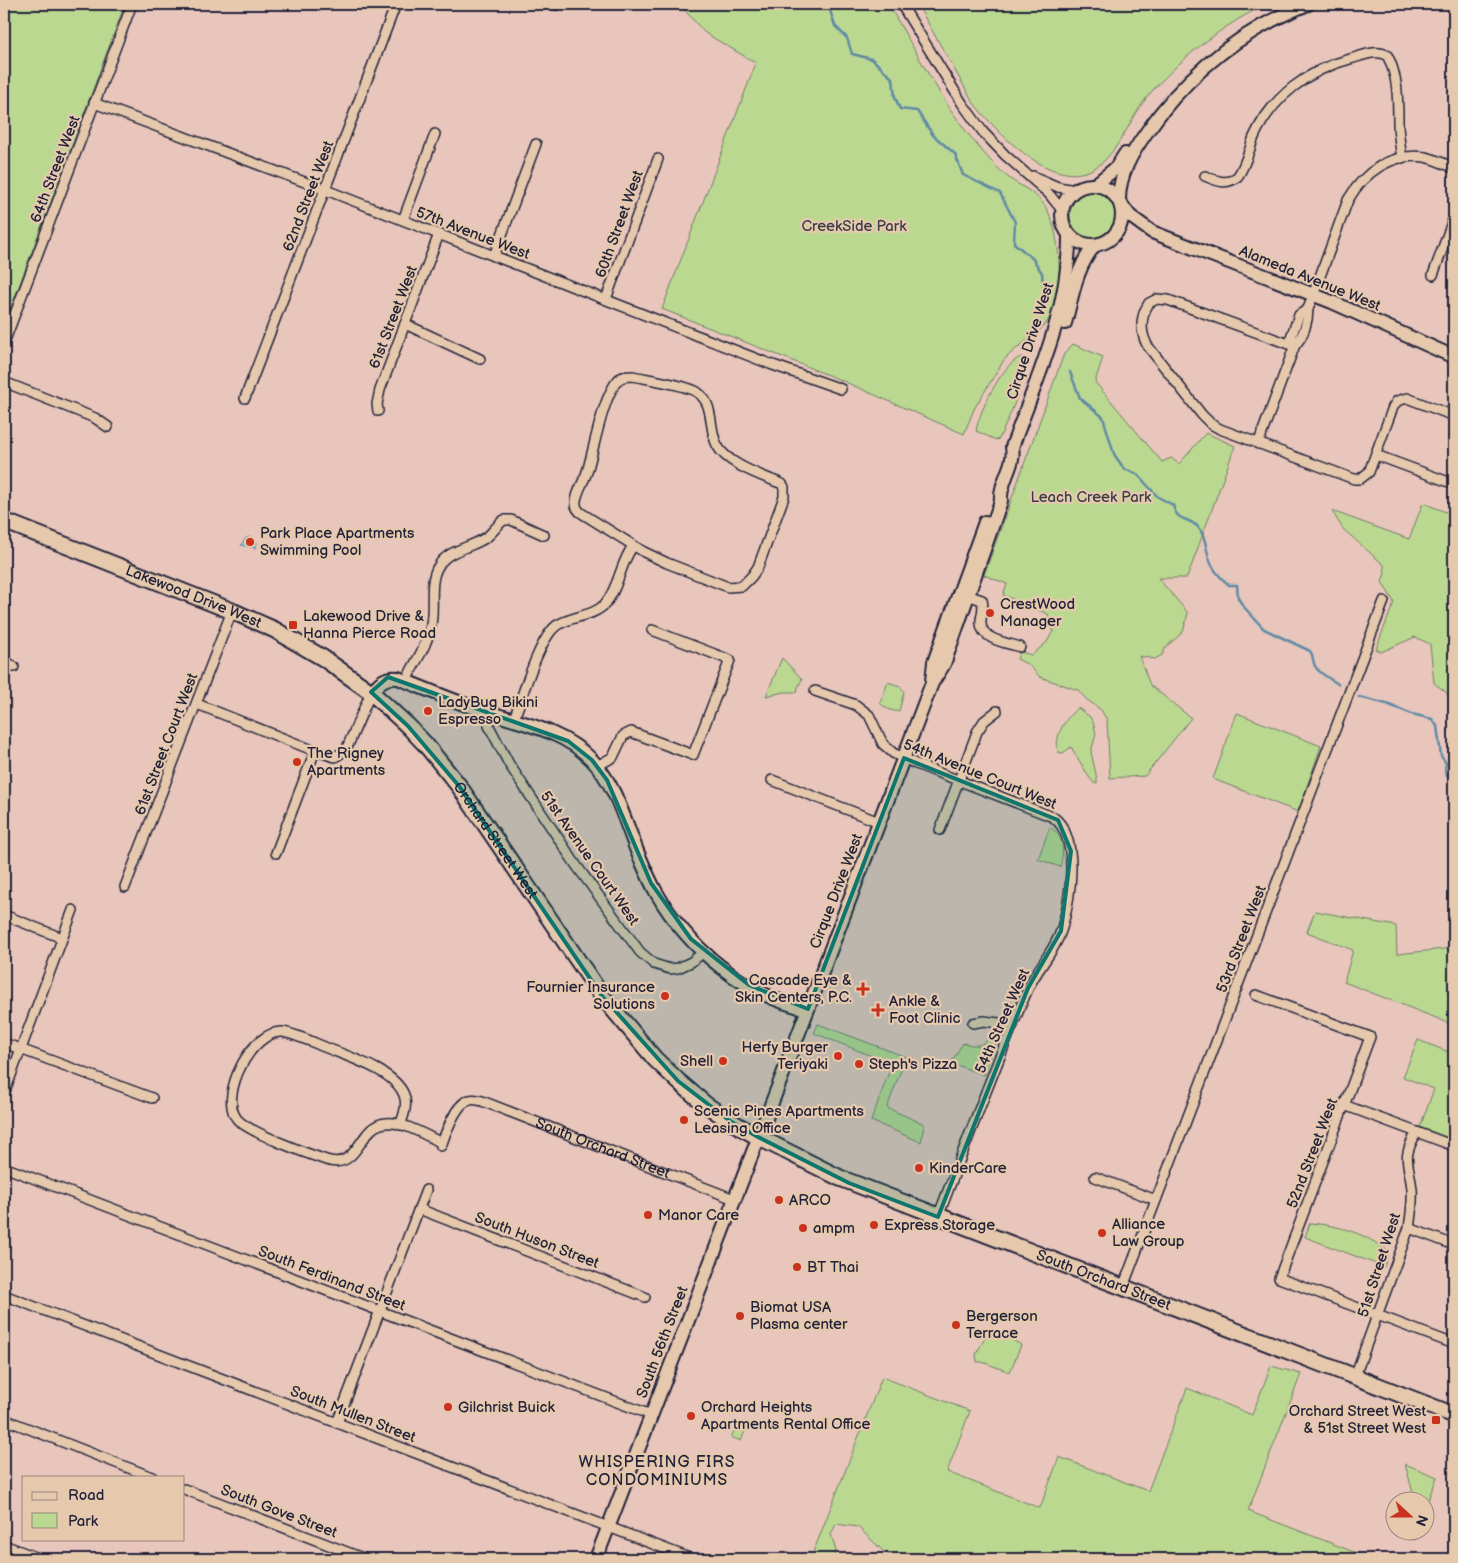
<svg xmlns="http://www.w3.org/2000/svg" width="1458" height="1563" viewBox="0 0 1458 1563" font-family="'Balsamiq Sans',sans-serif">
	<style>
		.green { fill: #bbd890; stroke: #6e7d66 }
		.water { fill: #8ad1eb; stroke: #608ba5 }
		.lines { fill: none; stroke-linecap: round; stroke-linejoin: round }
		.stream { stroke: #608ba5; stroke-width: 2.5 }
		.street-casing { stroke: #22223b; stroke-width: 12 }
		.secondary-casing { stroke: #22223b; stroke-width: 16 }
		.primary-casing { stroke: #22223b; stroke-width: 19 }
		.street { stroke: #e6c9ad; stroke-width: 9 }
		.secondary { stroke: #e6c9ad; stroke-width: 12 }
		.primary { stroke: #e6c9ad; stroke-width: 15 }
		.marked { fill: #0f766e; fill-opacity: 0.2; stroke: #0f766e; stroke-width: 4; stroke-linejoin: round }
		.poi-dot { fill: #c8321e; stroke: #e6c9ad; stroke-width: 2 }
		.labels { text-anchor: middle; stroke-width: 4.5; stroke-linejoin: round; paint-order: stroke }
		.street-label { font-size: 15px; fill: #22223b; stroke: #e6c9ad }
		.park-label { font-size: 15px; fill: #393d48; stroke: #e6c9ad }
		.poi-label { font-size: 15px; fill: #22223b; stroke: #e6c9ad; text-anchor: start }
		.neighbourhood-label { font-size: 16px; letter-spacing: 1px; fill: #22223b; stroke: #e6c9ad }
	</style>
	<rect width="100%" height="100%" fill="#e8c6bc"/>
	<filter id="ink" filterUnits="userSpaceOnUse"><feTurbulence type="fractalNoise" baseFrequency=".02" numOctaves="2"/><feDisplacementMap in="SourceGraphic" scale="10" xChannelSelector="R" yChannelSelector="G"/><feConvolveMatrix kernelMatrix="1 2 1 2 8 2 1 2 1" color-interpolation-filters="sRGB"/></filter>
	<g filter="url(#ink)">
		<g class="green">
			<polygon points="4,4 125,4 4,326"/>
			<path d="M679,4H888C915,49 943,105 977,145C986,156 998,169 1009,178C1020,186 1037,193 1045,206C1061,231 1064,289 1051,316C1040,336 1018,344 1004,360L974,409L964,434L843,381L662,309L756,63L705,33Z"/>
			<path d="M917,4H1267C1224,24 1185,55 1153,90C1134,111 1124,140 1106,159C1063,204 998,134 973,102Z"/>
			<circle cx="1093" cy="215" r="23"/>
			<polygon points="1073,344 1103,357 1095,382 1162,462 1171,458 1179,464 1206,433 1235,446 1187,578 1158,578 1188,613 1183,632 1166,647 1162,655 1155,659 1139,656 1150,685 1191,718 1145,776 1110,778 1107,720 1101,710 1086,699 1078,690 1040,677 1029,665 1017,659 1020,652 1032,655 1047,642 1053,631 1048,614 1003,595 1007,584 984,575 1064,354"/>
			<path d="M1021,357L1026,361C1024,384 1009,418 999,439L996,440L976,431C979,411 1003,363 1021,357Z"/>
			<polygon points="1423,503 1451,514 1449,524 1454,541 1454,706 1446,692 1434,683 1430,644 1415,637 1381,652 1376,649 1394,602 1382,582 1385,573 1384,565 1343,529 1332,511 1409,539"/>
			<polygon points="782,658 802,679 798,687 797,692 784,692 766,696"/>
			<path d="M888,682L900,686L904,692L899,711C891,712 885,708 880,703Z"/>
			<path d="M1078,708L1090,717L1093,722L1096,734L1091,752L1097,779V783L1095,784L1089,777L1071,747L1063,753L1058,752C1054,736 1065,718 1078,708Z"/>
			<polygon points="1237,713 1321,746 1298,812 1213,779"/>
			<path d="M1050,827C1065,836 1064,852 1060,867L1038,859Z"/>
			<polygon points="1315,911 1396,926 1397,954 1454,948 1454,1025 1344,982 1353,950 1307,932"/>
			<polygon points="818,1024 906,1057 887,1108 924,1124 921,1142 871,1121 892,1064 814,1033"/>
			<path d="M994,1031L999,1035L984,1075L951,1063L963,1043C981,1048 984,1045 994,1031Z"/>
			<polygon points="1418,1040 1454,1054 1454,1140 1420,1127 1434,1089 1403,1077"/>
			<path d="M1310,1223C1342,1226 1364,1233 1389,1252L1384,1267L1305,1237Z"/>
			<polygon points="989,1331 1003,1334 1021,1345 1010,1372 982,1362 977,1362 976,1354"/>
			<polygon points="1271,1366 1301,1374 1248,1511 1372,1559 898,1559 883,1551 858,1527 836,1524 831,1534 836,1551 833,1559 815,1559 811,1558 882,1377 970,1411 947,1472 1040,1508 1059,1457 1148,1491 1187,1388 1252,1415"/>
			<polygon points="736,1428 745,1431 741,1441 731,1437"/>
			<polygon points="1405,1464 1437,1477 1426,1505 1426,1500 1415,1500"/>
		</g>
		<polygon class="water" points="250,537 254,539 257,543 256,548 241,545 246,538"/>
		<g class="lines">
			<g class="stream">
				<polyline points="715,4 722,5 735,4"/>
				<polyline points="828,4 835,26 847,38 852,54 872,59 893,79 895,97 900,109 917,111 933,135 955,154 963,175 1000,193 1015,222 1014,243 1033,259 1042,273 1045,304"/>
				<path d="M1070,372L1080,398L1103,417L1114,454L1124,469L1137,474L1158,497L1173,505C1177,523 1187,516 1198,527C1208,538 1205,556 1213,567C1217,574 1223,580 1229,585H1237L1238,598L1243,606L1264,629L1310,651C1314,656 1312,661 1315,666C1319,674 1331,679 1338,684"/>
				<polyline points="1359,697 1387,704 1412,714 1432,719 1437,726 1441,756 1446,763 1445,771 1449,780 1454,781"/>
			</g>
			<defs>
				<g id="street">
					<polyline points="552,4 556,5"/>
					<polyline points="901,4 962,103 983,132 1005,155 1049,194 1062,210"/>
					<polyline points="94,103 326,190 770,364 841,389"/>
					<polyline points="1033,176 1058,187 1075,190"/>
					<path d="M1205,176C1217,181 1227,186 1238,176C1246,164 1249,150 1254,137C1272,97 1308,70 1350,59C1362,56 1376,49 1387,55C1398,75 1398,99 1398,122C1398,133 1400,146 1402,158"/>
					<polyline points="403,220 435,134"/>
					<polyline points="494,256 536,144"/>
					<polyline points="1433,275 1454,217"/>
					<polyline points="606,299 658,159"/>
					<polyline points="405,324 480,359"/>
					<polyline points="4,343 132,4"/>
					<polyline points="1295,345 1291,337 1299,315 1308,309"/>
					<path d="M1294,346L1168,300L1157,299L1149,303C1140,317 1140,331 1147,345L1202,415L1211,424L1220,429L1354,479H1360L1369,472L1393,407L1397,401L1407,398L1454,416"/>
					<path d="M633,376C647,379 687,385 697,392C715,404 708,427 717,445C726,464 763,476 782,484L784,487V497L758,567L752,576L742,586L728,587L667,563L644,552L583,514C578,511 575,507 576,501C577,492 584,481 587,472C594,449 603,396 618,380C622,376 628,376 633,376Z"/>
					<polyline points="4,382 95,418 108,427"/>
					<polyline points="245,398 396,4"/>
					<polyline points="378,411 377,404 380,390 439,234"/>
					<path d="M1258,444L1295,345C1304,336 1308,321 1308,309L1348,200C1364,172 1392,152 1425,157C1435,159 1445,164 1454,168"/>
					<polyline points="1376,455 1454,484"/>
					<path d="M964,594L982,600C985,613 980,615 981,624C982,640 1008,643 1020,647"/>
					<polyline points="4,660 14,667"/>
					<path d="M406,681C414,663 426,649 430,629C436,609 427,582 439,565C450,548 473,548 488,536C494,531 498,524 504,520H511L544,535"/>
					<path d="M815,691L856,705L869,715L883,744L893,753L916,764L1053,817C1081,837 1070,900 1062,928C1055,952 1036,969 1027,991C995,1065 967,1141 938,1217"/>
					<polyline points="197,704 315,751"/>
					<polyline points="490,713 489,726 509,764 576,865 640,952 654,964 670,969 678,968 691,962 704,952"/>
					<path d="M514,719C522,697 539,639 556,626C570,616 593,617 605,604C619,588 620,563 633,546"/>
					<polyline points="597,766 613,757 623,736 631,732 693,755 730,660 652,630"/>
					<polyline points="772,780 879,822"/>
					<polyline points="940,830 977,732 984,721 997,711"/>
					<polyline points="276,853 315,751 335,757 346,750 371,692"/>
					<polyline points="125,887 232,611"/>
					<polyline points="4,915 62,938"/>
					<polyline points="1256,995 1370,1037 1279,1278 1454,1344"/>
					<polyline points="973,1023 984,1021 1013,1025"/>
					<polyline points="4,1043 152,1098"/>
					<polyline points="4,1094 73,910"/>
					<polyline points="1344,1105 1454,1146"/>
					<path d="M400,1125C404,1116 408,1105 404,1095C395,1071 349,1057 327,1048C312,1042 298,1035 283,1032C252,1029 218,1096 237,1119C248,1132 308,1154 326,1160C360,1171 358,1125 386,1123C402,1121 427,1136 442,1143"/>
					<path id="s1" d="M441,1146C445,1134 456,1105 467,1101C472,1098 477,1100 482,1101L734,1199"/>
					<polyline points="4,1167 651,1415"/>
					<polyline points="1095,1177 1156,1200"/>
					<polyline points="419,1209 645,1297"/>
					<polyline points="1409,1228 1454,1245"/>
					<polyline points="1123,1287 1384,601"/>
					<polyline points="4,1295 692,1559"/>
					<path d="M1355,1376L1409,1228C1411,1215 1413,1202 1412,1189C1409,1161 1401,1159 1417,1132"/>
					<polyline points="4,1419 152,1477"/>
					<polyline points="337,1423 426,1190"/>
					<polyline points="184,1489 365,1559"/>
					<polyline points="4,1545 41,1559"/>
				</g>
				<g id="secondary">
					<polyline points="1096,184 1116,168 1125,154"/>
					<circle cx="1092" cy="215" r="30"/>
					<path d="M1119,200C1119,174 1132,153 1146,133C1187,74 1242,30 1308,4"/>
					<polyline points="1121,204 1130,216 1152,232 1332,302 1454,357"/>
					<path d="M1065,323C1073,295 1075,269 1095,245"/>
					<polyline points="932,681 934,662 985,522"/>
					<path d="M371,692C379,683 385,676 398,678C423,688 449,699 475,708C515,722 561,728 592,760C615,784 625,821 637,851C643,865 649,879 656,892C688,948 745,996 808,1009"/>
					<path d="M596,1559L808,1009L932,683L944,664L1001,501C999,482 1016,465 1012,447C1037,378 1070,309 1069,234"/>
				</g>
				<g id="primary">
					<path id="s2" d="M4,521L232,611L275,630L323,658L371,692L408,726L425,744L459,786L602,996L655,1059L678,1081L705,1104L730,1121L758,1137L840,1178L1454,1415"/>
				</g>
			</defs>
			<use href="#street" class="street-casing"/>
			<use href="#secondary" class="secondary-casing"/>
			<use href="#primary" class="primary-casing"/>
			<use href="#street" class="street"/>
			<use href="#secondary" class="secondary"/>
			<use href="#primary" class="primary"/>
		</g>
	</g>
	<path class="marked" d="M388,677L568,741L592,760L607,780L651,883L691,939L749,985L808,1009L904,758L1058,820L1071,851L1061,931L1028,988L938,1217L849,1183L758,1137L730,1121L678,1081L602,996L459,786L408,726L371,692Z"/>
	<g class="poi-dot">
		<circle cx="250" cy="542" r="5"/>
		<circle cx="990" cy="613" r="5"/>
		<rect x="288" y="620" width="10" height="10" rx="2.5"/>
		<circle cx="428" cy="711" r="5"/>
		<circle cx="297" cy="762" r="5"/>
		<path d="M860.5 981.5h5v5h5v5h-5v5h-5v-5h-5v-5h5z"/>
		<circle cx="665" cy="996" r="5"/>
		<path d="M875.5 1002.5h5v5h5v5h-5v5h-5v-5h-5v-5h5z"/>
		<circle cx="838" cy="1056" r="5"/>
		<circle cx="723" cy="1061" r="5"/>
		<circle cx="859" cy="1064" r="5"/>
		<circle cx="684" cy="1120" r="5"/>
		<circle cx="919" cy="1168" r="5"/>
		<circle cx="779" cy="1200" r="5"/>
		<circle cx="648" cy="1215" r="5"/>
		<circle cx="874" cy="1225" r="5"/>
		<circle cx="803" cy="1228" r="5"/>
		<circle cx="1102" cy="1233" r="5"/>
		<circle cx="797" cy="1267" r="5"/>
		<circle cx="740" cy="1316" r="5"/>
		<circle cx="956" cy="1325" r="5"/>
		<circle cx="448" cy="1407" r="5"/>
		<circle cx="691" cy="1416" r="5"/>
		<rect x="1431" y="1415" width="10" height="10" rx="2.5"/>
	</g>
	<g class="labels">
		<g class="street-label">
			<text transform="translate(55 169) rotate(-69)" y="5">64th Street West</text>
			<text transform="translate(308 196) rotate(-69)" y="5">62nd Street West</text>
			<text transform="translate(619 224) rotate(-70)" y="5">60th Street West</text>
			<text transform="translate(473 233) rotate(21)" y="5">57th Avenue West</text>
			<text transform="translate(1310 278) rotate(22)" y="5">Alameda Avenue West</text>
			<text transform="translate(393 317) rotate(-69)" y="5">61st Street West</text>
			<text transform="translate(1030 341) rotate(-72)" y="5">Cirque Drive West</text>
			<text dy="5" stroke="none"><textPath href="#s2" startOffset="204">Lakewood Drive West</textPath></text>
			<text transform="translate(166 744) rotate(-69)" y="5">61st Street Court West</text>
			<text transform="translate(980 774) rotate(22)" y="5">54th Avenue Court West</text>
			<text dy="5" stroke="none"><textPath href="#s2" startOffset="601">Orchard Street West</textPath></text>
			<text transform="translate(590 858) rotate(55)" y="5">51st Avenue Court West</text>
			<text transform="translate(836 891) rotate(-69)" y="5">Cirque Drive West</text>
			<text transform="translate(1241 939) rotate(-69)" y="5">53rd Street West</text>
			<text transform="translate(1002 1021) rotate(-66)" y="5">54th Street West</text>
			<text dy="5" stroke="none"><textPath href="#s1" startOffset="198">South Orchard Street</textPath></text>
			<text transform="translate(1312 1153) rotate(-69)" y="5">52nd Street West</text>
			<text transform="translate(537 1240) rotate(21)" y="5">South Huson Street</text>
			<text transform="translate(1379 1265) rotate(-72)" y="5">51st Street West</text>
			<text transform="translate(332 1278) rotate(21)" y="5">South Ferdinand Street</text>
			<text dy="5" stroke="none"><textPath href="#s2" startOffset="1376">South Orchard Street</textPath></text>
			<text transform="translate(662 1342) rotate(-69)" y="5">South 56th Street</text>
			<text transform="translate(353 1414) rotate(21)" y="5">South Mullen Street</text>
			<text transform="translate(279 1511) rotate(21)" y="5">South Gove Street</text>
		</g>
		<g class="park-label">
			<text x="854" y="231">CreekSide Park</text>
			<text x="1091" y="502">Leach Creek Park</text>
		</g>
		<g class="poi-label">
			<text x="260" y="538">Park Place Apartments<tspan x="260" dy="17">Swimming Pool</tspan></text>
			<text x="1000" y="609">CrestWood<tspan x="1000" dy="17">Manager</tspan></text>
			<text x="303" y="621">Lakewood Drive &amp;<tspan x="303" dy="17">Hanna Pierce Road</tspan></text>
			<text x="438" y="707">LadyBug Bikini<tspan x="438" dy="17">Espresso</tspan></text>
			<text x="307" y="758">The Rigney<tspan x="307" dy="17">Apartments</tspan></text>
			<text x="852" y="985" text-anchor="end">Cascade Eye &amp;<tspan x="852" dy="17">Skin Centers, P.C.</tspan></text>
			<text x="655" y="992" text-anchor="end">Fournier Insurance<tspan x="655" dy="17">Solutions</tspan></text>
			<text x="889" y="1006">Ankle &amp;<tspan x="889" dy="17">Foot Clinic</tspan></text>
			<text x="828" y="1052" text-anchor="end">Herfy Burger<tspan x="828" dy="17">Teriyaki</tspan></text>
			<text x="713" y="1066" text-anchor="end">Shell</text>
			<text x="869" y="1069">Steph's Pizza</text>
			<text x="694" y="1116">Scenic Pines Apartments<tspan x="694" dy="17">Leasing Office</tspan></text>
			<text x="929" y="1173">KinderCare</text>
			<text x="789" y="1205">ARCO</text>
			<text x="658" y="1220">Manor Care</text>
			<text x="1112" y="1229">Alliance<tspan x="1112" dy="17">Law Group</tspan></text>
			<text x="884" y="1230">Express Storage</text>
			<text x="813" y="1233">ampm</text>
			<text x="807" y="1272">BT Thai</text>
			<text x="750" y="1312">Biomat USA<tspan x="750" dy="17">Plasma center</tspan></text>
			<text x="966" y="1321">Bergerson<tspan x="966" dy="17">Terrace</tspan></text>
			<text x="458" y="1412">Gilchrist Buick</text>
			<text x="701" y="1412">Orchard Heights<tspan x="701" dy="17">Apartments Rental Office</tspan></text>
			<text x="1426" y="1416" text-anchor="end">Orchard Street West<tspan x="1426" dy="17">&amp; 51st Street West</tspan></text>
		</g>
		<g class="neighbourhood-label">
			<text x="657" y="1467">WHISPERING FIRS<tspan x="657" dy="18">CONDOMINIUMS</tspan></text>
		</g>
	</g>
	<rect width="1458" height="1563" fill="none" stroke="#e6c9ad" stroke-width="20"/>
	<rect x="10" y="10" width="1438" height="1543" fill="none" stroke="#22223b" stroke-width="2" filter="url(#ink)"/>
	<rect x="22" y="1476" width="162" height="65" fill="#e6c9ad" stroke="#98867f"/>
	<rect x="32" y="1492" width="25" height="8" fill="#e6c9ad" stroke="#98867f"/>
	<text x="68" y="1500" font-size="15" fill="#22223b">Road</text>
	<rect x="32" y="1513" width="25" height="15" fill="#bbd890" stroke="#98867f"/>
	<text x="68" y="1526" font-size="15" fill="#22223b">Park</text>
	<g transform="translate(1410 1516) rotate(111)"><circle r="24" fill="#e6c9ad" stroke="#98867f"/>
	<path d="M0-4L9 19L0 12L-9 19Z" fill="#c8321e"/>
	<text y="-8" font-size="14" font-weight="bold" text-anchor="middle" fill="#22223b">N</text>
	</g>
</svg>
